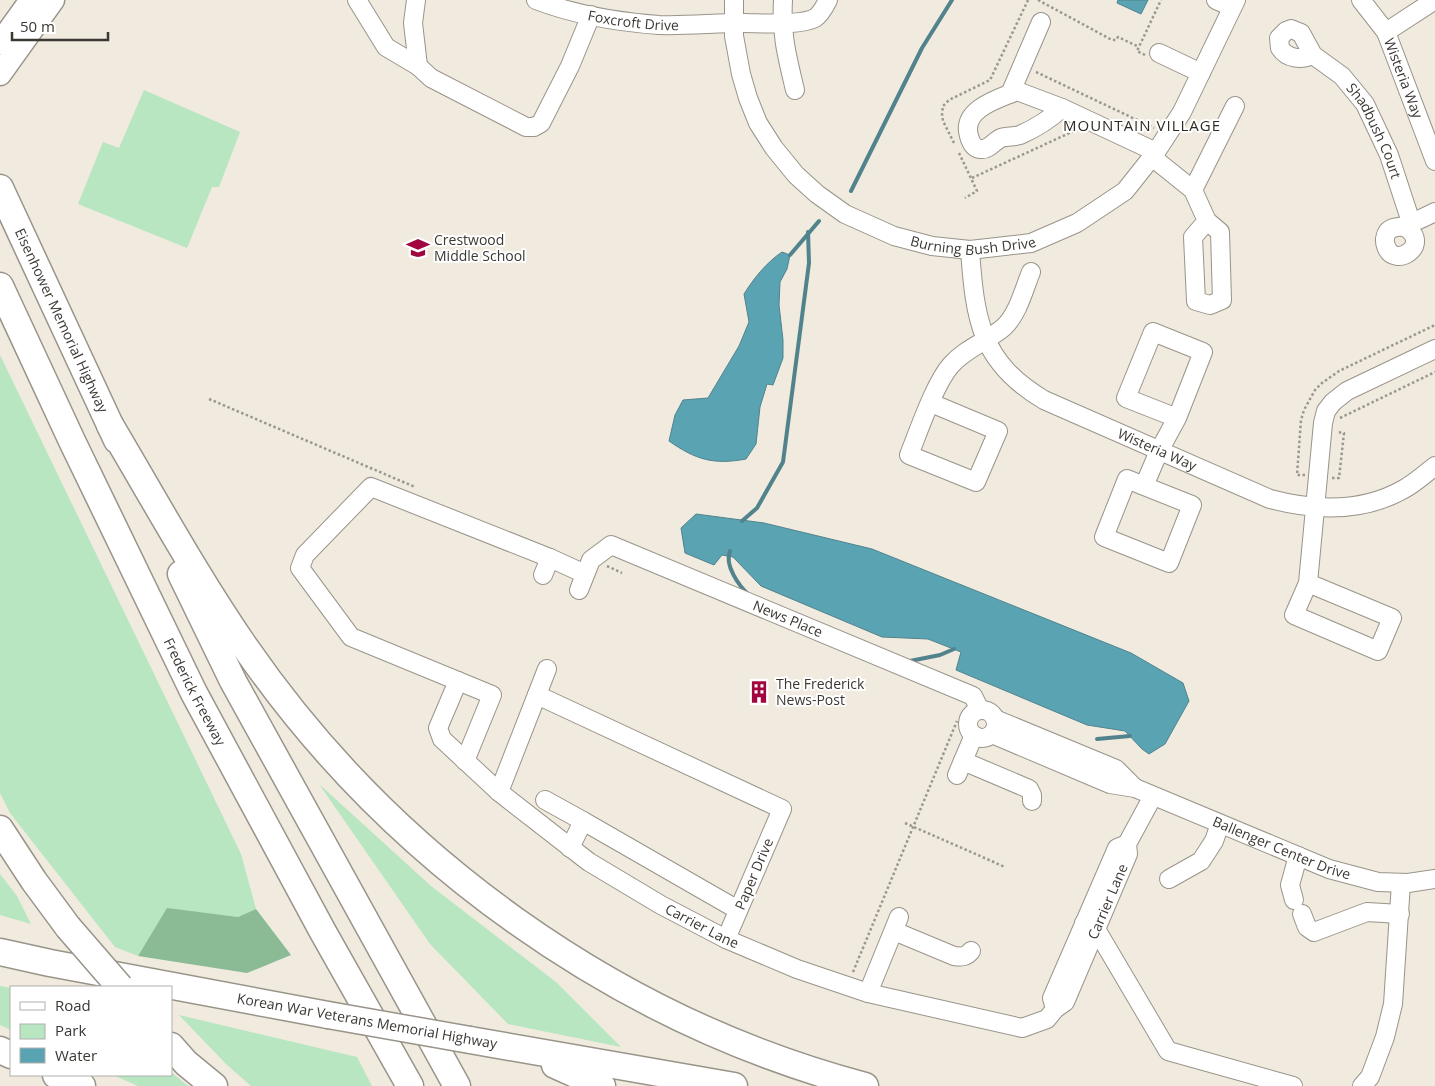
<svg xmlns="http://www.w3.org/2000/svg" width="1435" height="1086" viewBox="0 0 1435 1086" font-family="'Open Sans',sans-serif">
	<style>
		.green { fill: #b7e6c0 }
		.forest { fill: #8abb94 }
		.water { fill: #5aa3b3; stroke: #51838d }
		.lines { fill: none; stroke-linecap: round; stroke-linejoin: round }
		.stream { stroke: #51838d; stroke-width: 4 }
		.minor-casing { stroke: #999489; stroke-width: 20 }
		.major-casing { stroke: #999489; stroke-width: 25 }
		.highway-casing { stroke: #999489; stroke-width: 29 }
		.path { stroke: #9b978f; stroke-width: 2.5; stroke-dasharray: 2.5 2.5; stroke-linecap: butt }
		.minor { stroke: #fff; stroke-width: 18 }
		.major { stroke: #fff; stroke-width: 22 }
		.highway { stroke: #fff; stroke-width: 26 }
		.highway-bridge-casing { stroke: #999489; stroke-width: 29; stroke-linecap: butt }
		.highway-bridge { stroke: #fff; stroke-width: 26 }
		.labels { text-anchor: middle; stroke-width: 4; stroke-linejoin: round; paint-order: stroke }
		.street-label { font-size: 14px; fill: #3b3834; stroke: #fff }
		.poi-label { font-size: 14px; fill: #3b3834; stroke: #fff; text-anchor: start }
		.neighbourhood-label { font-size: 15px; letter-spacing: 1px; fill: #2f2a22; stroke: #fff }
	</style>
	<rect width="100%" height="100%" fill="#f0eadf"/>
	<g class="green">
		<polygon points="144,90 240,132 219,187 212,187 187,248 78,204 103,142 119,148"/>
		<polygon points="0,355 241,854 256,909 238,917 167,909 138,956 115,947 10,813 0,793"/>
		<polygon points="319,784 431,886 556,982 621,1047 508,1024 430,944"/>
		<polygon points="0,874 17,896 31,924 0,915"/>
		<polygon points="0,986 11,988 11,1030 0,1025"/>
		<polygon points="179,1015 357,1057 372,1086 251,1086 226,1064"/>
		<polygon points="171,1072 188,1086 138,1086 113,1075 171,1075"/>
	</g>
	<polygon class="forest" points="167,908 238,917 256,909 291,955 247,973 138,956"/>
	<g class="water">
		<polygon points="1118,0 1148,0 1141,14 1117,3"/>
		<path d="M782,252L790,255L787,269L780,282L779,305L783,340V358L773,385L767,384L760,407L756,444L746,459C714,465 696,460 669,441L675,415L683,400L708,398L739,346L749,322L744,294C754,278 766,263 782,252Z"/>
		<polygon points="696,514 764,523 872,549 1131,653 1183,683 1189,701 1165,744 1149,754 1142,749 1125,731 1087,725 956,670 961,652 928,639 882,637 761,586 733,557 722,555 714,565 685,553 681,528"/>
	</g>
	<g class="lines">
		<g class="stream">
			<polyline points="851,191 922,48 952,0"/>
			<polyline points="790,255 819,221"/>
			<polyline points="742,521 757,508 783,462 809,263 808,232"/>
			<path d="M730,551C724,565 739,586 749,595"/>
			<polyline points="910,661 940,655 954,649"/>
			<polyline points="1097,739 1130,736"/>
		</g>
		<defs>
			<g id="minor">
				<polyline points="357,0 386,47 418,66 431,78 526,127 534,127 541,123 570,66 591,15"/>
				<polyline points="416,0 413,23 418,66"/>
				<path id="s1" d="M536,0C575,15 618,22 659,25C687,26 715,23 743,23C760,23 800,26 815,18C821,14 825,6 828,0"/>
				<path id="s2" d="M734,0V36L741,74L748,98L758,123L774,148L796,175L817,194L845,214L894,236L932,246L970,250L1031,243L1077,223L1125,191L1156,152L1182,112L1236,0"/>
				<path d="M783,0C781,35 787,56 795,90"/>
				<polyline points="1216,0 1232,7"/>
				<path id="s3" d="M1361,0L1386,32L1435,161"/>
				<polyline points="1386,32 1435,0"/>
				<polyline points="1159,53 1201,73"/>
				<path id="s4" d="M1313,55C1301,60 1287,59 1280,48L1279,38L1286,31L1291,29L1301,33L1313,55L1342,76L1365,104L1389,155L1411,222"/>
				<path d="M1017,91L1062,108C1050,119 1036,128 1020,135C1014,137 1007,136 1001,138C994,141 989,150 981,149C974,149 971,143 969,136C961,109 998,99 1017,91Z"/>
				<polyline points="1010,94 1041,22"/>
				<polyline points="1062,108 1156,152"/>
				<polyline points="1152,157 1193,190 1207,221 1220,232 1222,300 1210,305 1196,301 1193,237 1207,221"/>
				<polyline points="1193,190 1235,106"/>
				<path d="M1403,226C1435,243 1394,271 1386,246C1384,241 1385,235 1388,231C1393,226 1397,228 1403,226C1413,223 1425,217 1435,212"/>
				<path id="s5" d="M970,250C975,319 980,362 1044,400L1270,499C1315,511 1362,513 1404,489C1415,483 1425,474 1435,466"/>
				<path d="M931,403L998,431L976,482L909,455C919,430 935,383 951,365C966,348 988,341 1004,327C1018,314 1024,289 1031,272"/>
				<polyline points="1144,486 1127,479 1104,537 1169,563 1192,505 1144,486 1159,451 1177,418 1126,398 1153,332 1203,352 1177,418"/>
				<polyline points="543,575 550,558"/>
				<polyline points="1308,583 1392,618 1378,651 1294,615 1308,583 1323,423 1326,411 1333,402 1347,391 1435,349"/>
				<path id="s6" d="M579,590L591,560L611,545L973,696L980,710"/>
				<path id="s7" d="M547,669L499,792L589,862L661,905L726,939L797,969L868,993L1022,1028L1047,1019L1055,1009L1065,1002L1128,854L1127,844L1153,796"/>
				<polyline points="458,681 438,728 442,739 499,792"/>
				<polyline points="537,695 782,809 726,939"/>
				<circle cx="982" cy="724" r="14"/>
				<polyline points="995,719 1116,769 1135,788"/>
				<path id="s8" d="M992,734L1110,784L1135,788L1329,869L1378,882L1408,883L1435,879"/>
				<polyline points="465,761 492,695 351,637 300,568 305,555 371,487 550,558 585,574"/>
				<polyline points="963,761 1029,789 1032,795 1032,801"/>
				<polyline points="957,775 974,735"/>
				<polyline points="545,800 583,821"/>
				<polyline points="570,848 583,821 738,910"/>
				<polyline points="1169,879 1201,861 1214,841 1220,824"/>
				<polyline points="1294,900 1290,885 1298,856"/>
				<polyline points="1302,914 1307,927 1314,932 1367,912 1400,914"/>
				<polyline points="1084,923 1096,929 1168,1051 1293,1086"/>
				<path d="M894,931L954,956C962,957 966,957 971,951"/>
				<polyline points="868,993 899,917"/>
				<polyline points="1055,1009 1052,998 1117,848 1127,844"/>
				<polyline points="1362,1086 1370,1077 1385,1037 1393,1004 1401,883"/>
			</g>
			<g id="major">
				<polyline points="0,43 31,0"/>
				<polyline points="0,74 53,0"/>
			</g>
			<g id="highway">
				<path id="s9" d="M0,188L117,440"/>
				<path id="s10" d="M0,286L72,441L194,693L323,932L410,1086"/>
				<path d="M110,425C154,499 196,576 245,647C391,859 616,1020 865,1086"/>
				<polyline points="181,574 233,681 457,1086"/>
				<polyline points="0,829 34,881 68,927"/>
				<polyline points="0,952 50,963 328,1015"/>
				<polyline points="470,1040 734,1086"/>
				<polyline points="171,1046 186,1063 214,1086"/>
				<polyline points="0,1050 11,1055"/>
				<polyline points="555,1065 602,1086"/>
				<polyline points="56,1075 82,1086"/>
			</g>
		</defs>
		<use href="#minor" class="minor-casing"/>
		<use href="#major" class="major-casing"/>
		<use href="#highway" class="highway-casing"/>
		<g class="path">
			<polyline points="1038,0 1112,40 1116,40 1118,37 1139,47"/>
			<polyline points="1145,55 1137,51 1161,0"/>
			<polyline points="1036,72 1154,128"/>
			<polyline points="954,143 943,121 942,114 943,106 949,100 990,80 1028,0"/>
			<polyline points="959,153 977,191 965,198"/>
			<polyline points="972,178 1076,130"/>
			<polyline points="209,399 415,487"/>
			<polyline points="1340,418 1435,372"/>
			<polyline points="1305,475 1297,475 1301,420 1304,410 1315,390 1322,383 1339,371 1435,325"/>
			<polyline points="1332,478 1339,478 1344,433 1337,432"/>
			<polyline points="607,566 622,573"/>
			<polyline points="905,823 1005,867"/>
			<polyline points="853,972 957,721"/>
		</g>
		<use href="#minor" class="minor"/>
		<use href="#major" class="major"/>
		<use href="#highway" class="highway"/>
		<defs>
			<g id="highway-bridge">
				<polyline points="68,927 120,987"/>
				<polyline points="328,1015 470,1040"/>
			</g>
		</defs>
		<use href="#highway-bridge" class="highway-bridge-casing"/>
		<use href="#highway-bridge" class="highway-bridge"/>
	</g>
	<defs>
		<symbol id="school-bare" viewBox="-9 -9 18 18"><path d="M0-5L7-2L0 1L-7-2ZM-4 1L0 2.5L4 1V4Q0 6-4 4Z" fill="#a1043f" stroke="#fff" stroke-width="2.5" paint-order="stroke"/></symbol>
		<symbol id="building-bare" viewBox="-9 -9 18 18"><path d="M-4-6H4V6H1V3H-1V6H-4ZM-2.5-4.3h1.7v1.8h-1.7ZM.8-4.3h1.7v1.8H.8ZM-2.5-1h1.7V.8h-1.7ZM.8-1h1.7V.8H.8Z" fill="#a1043f" stroke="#fff" stroke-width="2.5" paint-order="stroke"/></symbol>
	</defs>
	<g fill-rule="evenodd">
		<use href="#school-bare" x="402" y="232" width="32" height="32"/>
		<use href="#building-bare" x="743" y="676" width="32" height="32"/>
	</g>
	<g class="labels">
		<g class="street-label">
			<text dy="5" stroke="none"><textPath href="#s1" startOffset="100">Foxcroft Drive</textPath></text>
			<text dy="5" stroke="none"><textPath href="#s3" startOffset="90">Wisteria Way</textPath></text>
			<text dy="5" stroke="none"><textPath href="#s4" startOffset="198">Shadbush Court</textPath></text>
			<text dy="5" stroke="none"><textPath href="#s2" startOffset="388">Burning Bush Drive</textPath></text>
			<text dy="5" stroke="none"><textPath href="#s9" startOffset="146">Eisenhower Memorial Highway</textPath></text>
			<text dy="5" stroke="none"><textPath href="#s5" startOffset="300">Wisteria Way</textPath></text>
			<text dy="5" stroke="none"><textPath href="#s6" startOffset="249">News Place</textPath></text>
			<text dy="5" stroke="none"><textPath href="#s10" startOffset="450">Frederick Freeway</textPath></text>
			<text dy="5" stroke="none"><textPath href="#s8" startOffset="312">Ballenger Center Drive</textPath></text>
			<text transform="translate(754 874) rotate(-67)" y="5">Paper Drive</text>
			<text dy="5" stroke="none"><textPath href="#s7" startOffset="874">Carrier Lane</textPath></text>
			<text dy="5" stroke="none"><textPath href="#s7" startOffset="376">Carrier Lane</textPath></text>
			<text transform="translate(367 1021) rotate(10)" y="5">Korean War Veterans Memorial Highway</text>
		</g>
		<g class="poi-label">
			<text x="434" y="245">Crestwood<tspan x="434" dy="16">Middle School</tspan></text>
			<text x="776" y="689">The Frederick<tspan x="776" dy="16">News-Post</tspan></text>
		</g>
		<g class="neighbourhood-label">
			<text x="1142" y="131">MOUNTAIN VILLAGE</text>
		</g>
	</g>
	<rect x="10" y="986" width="162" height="90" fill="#ffffff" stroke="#b1afae"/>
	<rect x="20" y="1002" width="25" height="8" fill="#ffffff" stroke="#b1afae"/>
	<text x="55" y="1011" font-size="15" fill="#3b3834">Road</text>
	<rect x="20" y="1024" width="25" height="15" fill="#b7e6c0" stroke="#b1afae"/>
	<text x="55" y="1036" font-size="15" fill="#3b3834">Park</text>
	<rect x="20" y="1048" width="25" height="15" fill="#5aa3b3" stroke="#b1afae"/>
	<text x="55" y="1061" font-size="15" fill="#3b3834">Water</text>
	<path d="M12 32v8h96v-8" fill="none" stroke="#3b3834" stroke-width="2.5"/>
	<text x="20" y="32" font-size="15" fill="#3b3834" stroke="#ffffff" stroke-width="4" paint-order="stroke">50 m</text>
</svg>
